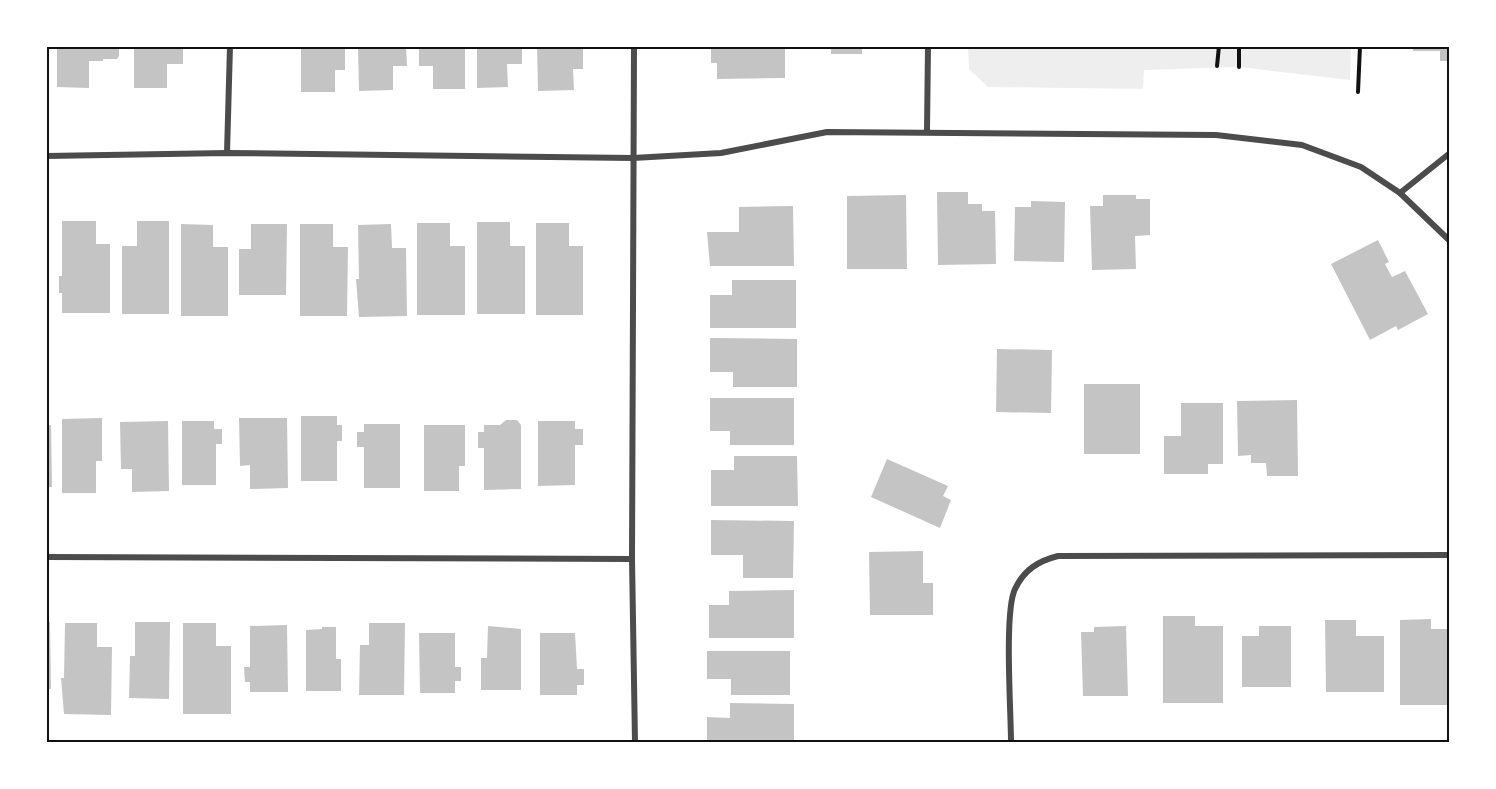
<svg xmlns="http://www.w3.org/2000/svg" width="1496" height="789" viewBox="0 0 1496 789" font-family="Commissioner,sans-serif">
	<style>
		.green { fill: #eee }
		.building { fill: #c4c4c4 }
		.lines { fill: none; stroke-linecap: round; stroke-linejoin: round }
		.path { stroke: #111; stroke-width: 4 }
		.minor { stroke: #4c4c4c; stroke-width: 6 }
		.neatline { fill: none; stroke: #111; stroke-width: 2 }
	</style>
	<rect width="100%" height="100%" fill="#fff"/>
	<polygon class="green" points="968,47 1351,47 1350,80 1239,67 1144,70 1143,89 988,87 969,69"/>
	<g class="building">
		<polygon points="57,46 119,46 119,56 117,59 103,59 103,61 89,61 89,88 57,87"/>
		<polygon points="134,46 183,46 183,64 167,64 167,88 134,88"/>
		<polygon points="301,46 345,46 345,70 335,70 335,92 301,92"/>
		<polygon points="358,46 406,46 407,66 393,66 393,90 359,91"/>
		<polygon points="419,46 465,46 465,89 433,89 433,66 419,66"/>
		<polygon points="477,46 522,46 522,64 507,64 508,87 477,88"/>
		<polygon points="537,46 583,46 583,69 573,69 574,90 538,91"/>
		<polygon points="711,46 785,46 785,78 717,79 717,63 711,63"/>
		<rect x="831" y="46" width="31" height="8"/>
		<polygon points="1413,46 1450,46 1450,61 1440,61 1440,51 1413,51"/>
		<polygon points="937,192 968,192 968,204 982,204 982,211 995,211 996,264 938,265"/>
		<polygon points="906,195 907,269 847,269 847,196"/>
		<polygon points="1103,195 1136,195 1136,199 1150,199 1150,235 1135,236 1136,269 1092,270 1090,206 1103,206"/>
		<polygon points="1031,201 1065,202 1064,262 1014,261 1015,207 1031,207"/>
		<polygon points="793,206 794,266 710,266 707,232 739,232 739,207"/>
		<polygon points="62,221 96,221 96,244 110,244 110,313 62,313 62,293 59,293 59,276 62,276"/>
		<polygon points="137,221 169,221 169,314 122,314 122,246 137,246"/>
		<polygon points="477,222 510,222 510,246 525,246 525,314 477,314"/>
		<polygon points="417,223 450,223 450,246 465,246 465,315 417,315"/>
		<polygon points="536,223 569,223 569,246 583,246 583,315 536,315"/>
		<polygon points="181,224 213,225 213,247 228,247 228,316 181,316"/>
		<polygon points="251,224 287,224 286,295 239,295 239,249 251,249"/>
		<polygon points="300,224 333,224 333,247 348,247 347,316 300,316"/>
		<polygon points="391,224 392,248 406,248 407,316 359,317 356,279 359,279 358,225"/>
		<polygon points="1378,240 1389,262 1385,264 1392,277 1405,271 1428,314 1398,330 1396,326 1370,340 1331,264"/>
		<polygon points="732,280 796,280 796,328 710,328 710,295 732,295"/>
		<polygon points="710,338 797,339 797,387 733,387 733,372 710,372"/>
		<polygon points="997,349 1052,350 1051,413 996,412"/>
		<rect x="1084" y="384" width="56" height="70"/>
		<polygon points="710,398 794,398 794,445 730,445 730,431 710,431"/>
		<polygon points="1297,400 1298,476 1267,476 1266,463 1251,463 1251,455 1238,456 1237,401"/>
		<polygon points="1181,403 1223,403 1223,464 1208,464 1208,474 1164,474 1164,436 1181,436"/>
		<polygon points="301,416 337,416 337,425 342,425 342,441 337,441 337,481 301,481"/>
		<polygon points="102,418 102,461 96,461 96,493 62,493 62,419"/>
		<polygon points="239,418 287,418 288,488 250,489 250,465 240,466"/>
		<polygon points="506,420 517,420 521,425 521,489 484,490 484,448 478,448 478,432 484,432 484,425 500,425"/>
		<polygon points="168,421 169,491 132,492 132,469 121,469 120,422"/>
		<polygon points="182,421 214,421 214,429 222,429 222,444 216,444 216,485 182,485"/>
		<polygon points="538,421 575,421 575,429 583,429 583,445 575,445 575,485 538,486"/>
		<polygon points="364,424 400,424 400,488 364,488 364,447 357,447 357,432 364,432"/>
		<polygon points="46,425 51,425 52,487 46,487"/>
		<polygon points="424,425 465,425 465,466 459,466 459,491 424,491"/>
		<polygon points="734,456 797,456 798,506 711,506 711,470 734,470"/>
		<polygon points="887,459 948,486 943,496 951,500 940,528 871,497"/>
		<polygon points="711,520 794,521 793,578 743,578 743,555 711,555"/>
		<polygon points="923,551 923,583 933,583 933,615 870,615 869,552"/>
		<polygon points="794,590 794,638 709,638 709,605 729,605 729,591"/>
		<polygon points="1163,616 1195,616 1195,626 1223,626 1223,703 1163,703"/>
		<polygon points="1431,619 1431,629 1450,629 1450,705 1400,705 1400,620"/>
		<polygon points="1325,620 1356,620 1356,636 1384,636 1384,692 1326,692"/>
		<polygon points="46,622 50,622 51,689 46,689"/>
		<polygon points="135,622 170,622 169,699 129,698 130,656 135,656"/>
		<polygon points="65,623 97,623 97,647 112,647 111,715 64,714 61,678 64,678"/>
		<polygon points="183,623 216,623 216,646 231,646 231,714 183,714"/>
		<polygon points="369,623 405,623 404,695 359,695 360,645 369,645"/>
		<polygon points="287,625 288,692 250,692 250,682 245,682 244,667 250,667 250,626"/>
		<polygon points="488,626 521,629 521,690 481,690 481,658 487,658"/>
		<polygon points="1126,626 1128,696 1083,696 1081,632 1094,632 1094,627"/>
		<polygon points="1259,626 1291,626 1291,687 1242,687 1242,636 1259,636"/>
		<polygon points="322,627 336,627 336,659 341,659 341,691 306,691 306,630 322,629"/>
		<polygon points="419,633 455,633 455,667 461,667 461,681 455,681 455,693 420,693"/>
		<polygon points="540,633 575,633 577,669 584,669 584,685 577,685 577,695 540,695"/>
		<polygon points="707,651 790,651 790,695 731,695 731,679 707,679"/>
		<polygon points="730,703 794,704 794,742 707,742 707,717 730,718"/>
	</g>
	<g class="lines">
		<g class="path">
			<polyline points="1217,66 1219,46"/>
			<polyline points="1239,67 1239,46"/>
			<polyline points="1358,92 1360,46"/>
		</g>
		<g class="minor">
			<polyline points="634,46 632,559 635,742"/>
			<polyline points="927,130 928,46"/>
			<polyline points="227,153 230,46"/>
			<polyline points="46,156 227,153 633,158 721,153 827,132 1216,135 1302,145 1361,167 1400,193 1450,241"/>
			<polyline points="1400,193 1450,153"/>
			<polyline points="46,557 632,559"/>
			<path d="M1011,742C1011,711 1004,612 1015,589C1024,570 1038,561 1058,556L1450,555"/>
		</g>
	</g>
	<rect width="1496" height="789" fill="none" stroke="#ffffff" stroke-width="96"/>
	<rect x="48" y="48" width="1400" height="693" class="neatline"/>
</svg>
